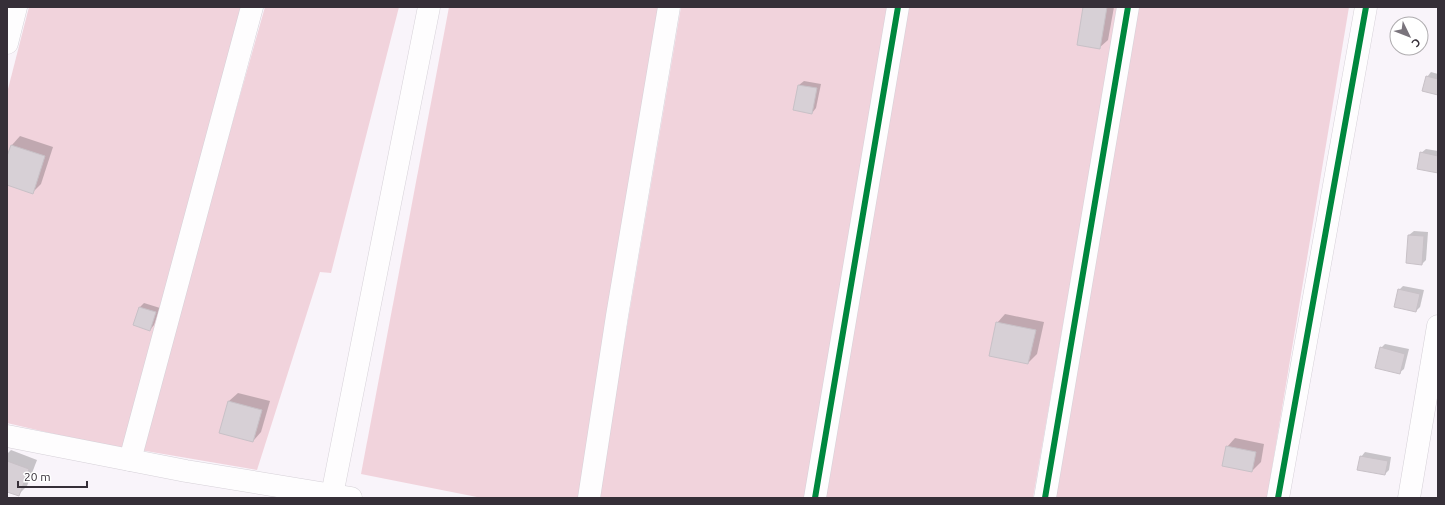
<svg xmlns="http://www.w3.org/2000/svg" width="1445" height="505" viewBox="0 0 1445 505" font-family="Ubuntu,sans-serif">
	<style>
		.green { fill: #f1d3dc }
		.shadow { fill: #0003 }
		.building { fill: #d7d0d6; stroke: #c8c1c7 }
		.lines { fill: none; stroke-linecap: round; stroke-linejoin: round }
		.minor-casing { stroke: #d6d1d8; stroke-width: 23 }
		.minor { stroke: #fefdfe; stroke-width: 22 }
		.cycleway-casing { stroke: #fff; stroke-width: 8 }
		.cycleway { stroke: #00873e; stroke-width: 6 }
	</style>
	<rect width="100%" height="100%" fill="#f9f4fa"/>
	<g class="green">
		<polygon points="29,7 244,7 123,450 7,423 7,93"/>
		<polygon points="265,7 399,7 331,273 320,272 257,470 140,450"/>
		<polygon points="449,7 658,7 581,498 482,498 361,474"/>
		<polygon points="681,7 888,7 806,498 601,498 599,492"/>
		<polygon points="908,7 1118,7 1033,498 824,498"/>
		<polygon points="1139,7 1349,7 1267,498 1054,498"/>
	</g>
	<g class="shadow">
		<polygon points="1084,7 1114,7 1108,40 1099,48"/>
		<polygon points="1431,72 1438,74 1438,94 1427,77"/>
		<polygon points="804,81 821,84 816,108 812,113 794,109 799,85"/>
		<polygon points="20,136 53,147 41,184 33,192 7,184 7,160 12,145"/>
		<polygon points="1426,149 1438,151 1438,172 1421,153"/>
		<polygon points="1414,231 1428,232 1426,260 1422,264 1409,235"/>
		<polygon points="1403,286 1424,290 1420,307 1416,311 1399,290"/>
		<polygon points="144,303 160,308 154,325 150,330 140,307"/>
		<polygon points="1005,314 1044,322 1037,354 1028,363 997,323"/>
		<polygon points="1385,344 1409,349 1404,369 1399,373 1381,348"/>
		<polygon points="238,393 270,401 261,432 253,441 229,401"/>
		<polygon points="1235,438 1264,444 1261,462 1252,471 1227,447"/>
		<polygon points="11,450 37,460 27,486 18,495 7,490 7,454"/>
		<polygon points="1365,452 1391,457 1389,470 1385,474 1361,457"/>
	</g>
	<g class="building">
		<polygon points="1083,7 1107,7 1100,49 1077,45"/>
		<polygon points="1426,76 1438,79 1438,95 1422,91"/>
		<polygon points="798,85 817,88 812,114 793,110"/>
		<polygon points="11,145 45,156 33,194 7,185 7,156"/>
		<polygon points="1420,152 1438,156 1438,173 1417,169"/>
		<polygon points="1408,235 1424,236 1422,265 1406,263"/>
		<polygon points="1398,289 1420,294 1416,312 1394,307"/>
		<polygon points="139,307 156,312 150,331 133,325"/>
		<polygon points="996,322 1036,330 1028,364 989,356"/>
		<polygon points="1380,347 1405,354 1400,374 1375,368"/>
		<polygon points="228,401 262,410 253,442 219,433"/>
		<polygon points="1226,446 1256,452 1252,472 1222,466"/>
		<polygon points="1360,456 1388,461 1385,475 1357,470"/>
		<polygon points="7,461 29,469 19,496 7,492"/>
	</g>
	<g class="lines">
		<defs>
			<g id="minor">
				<polyline points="7,43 16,7"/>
				<polyline points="7,436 186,471 351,498"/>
				<polyline points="130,460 252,7"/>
				<polyline points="332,495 429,7"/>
				<polyline points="589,498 617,316 669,7"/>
				<polyline points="815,498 898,7"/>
				<polyline points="1045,498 1128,7"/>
				<polyline points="1278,498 1366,7"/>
				<polyline points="1409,498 1438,326"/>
			</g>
		</defs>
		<use href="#minor" class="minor-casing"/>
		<use href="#minor" class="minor"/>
		<defs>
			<g id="cycleway">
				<polyline points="815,498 898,7"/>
				<polyline points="1045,498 1128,7"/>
				<polyline points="1278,498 1366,7"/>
			</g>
		</defs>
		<use href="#cycleway" class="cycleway-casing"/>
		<use href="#cycleway" class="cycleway"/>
	</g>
	<rect width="1445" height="505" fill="none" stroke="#362f38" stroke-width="16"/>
	<g transform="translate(1409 36) rotate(133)"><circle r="19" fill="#ffffff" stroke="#afacaf"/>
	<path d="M0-3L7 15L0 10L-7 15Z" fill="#7a747c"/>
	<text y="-6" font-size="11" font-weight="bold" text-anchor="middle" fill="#362f38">С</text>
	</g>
	<path d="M18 481v6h69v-6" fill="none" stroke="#362f38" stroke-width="2"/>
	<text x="24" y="481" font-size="12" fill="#362f38" stroke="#ffffff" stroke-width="3" paint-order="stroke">20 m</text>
</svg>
